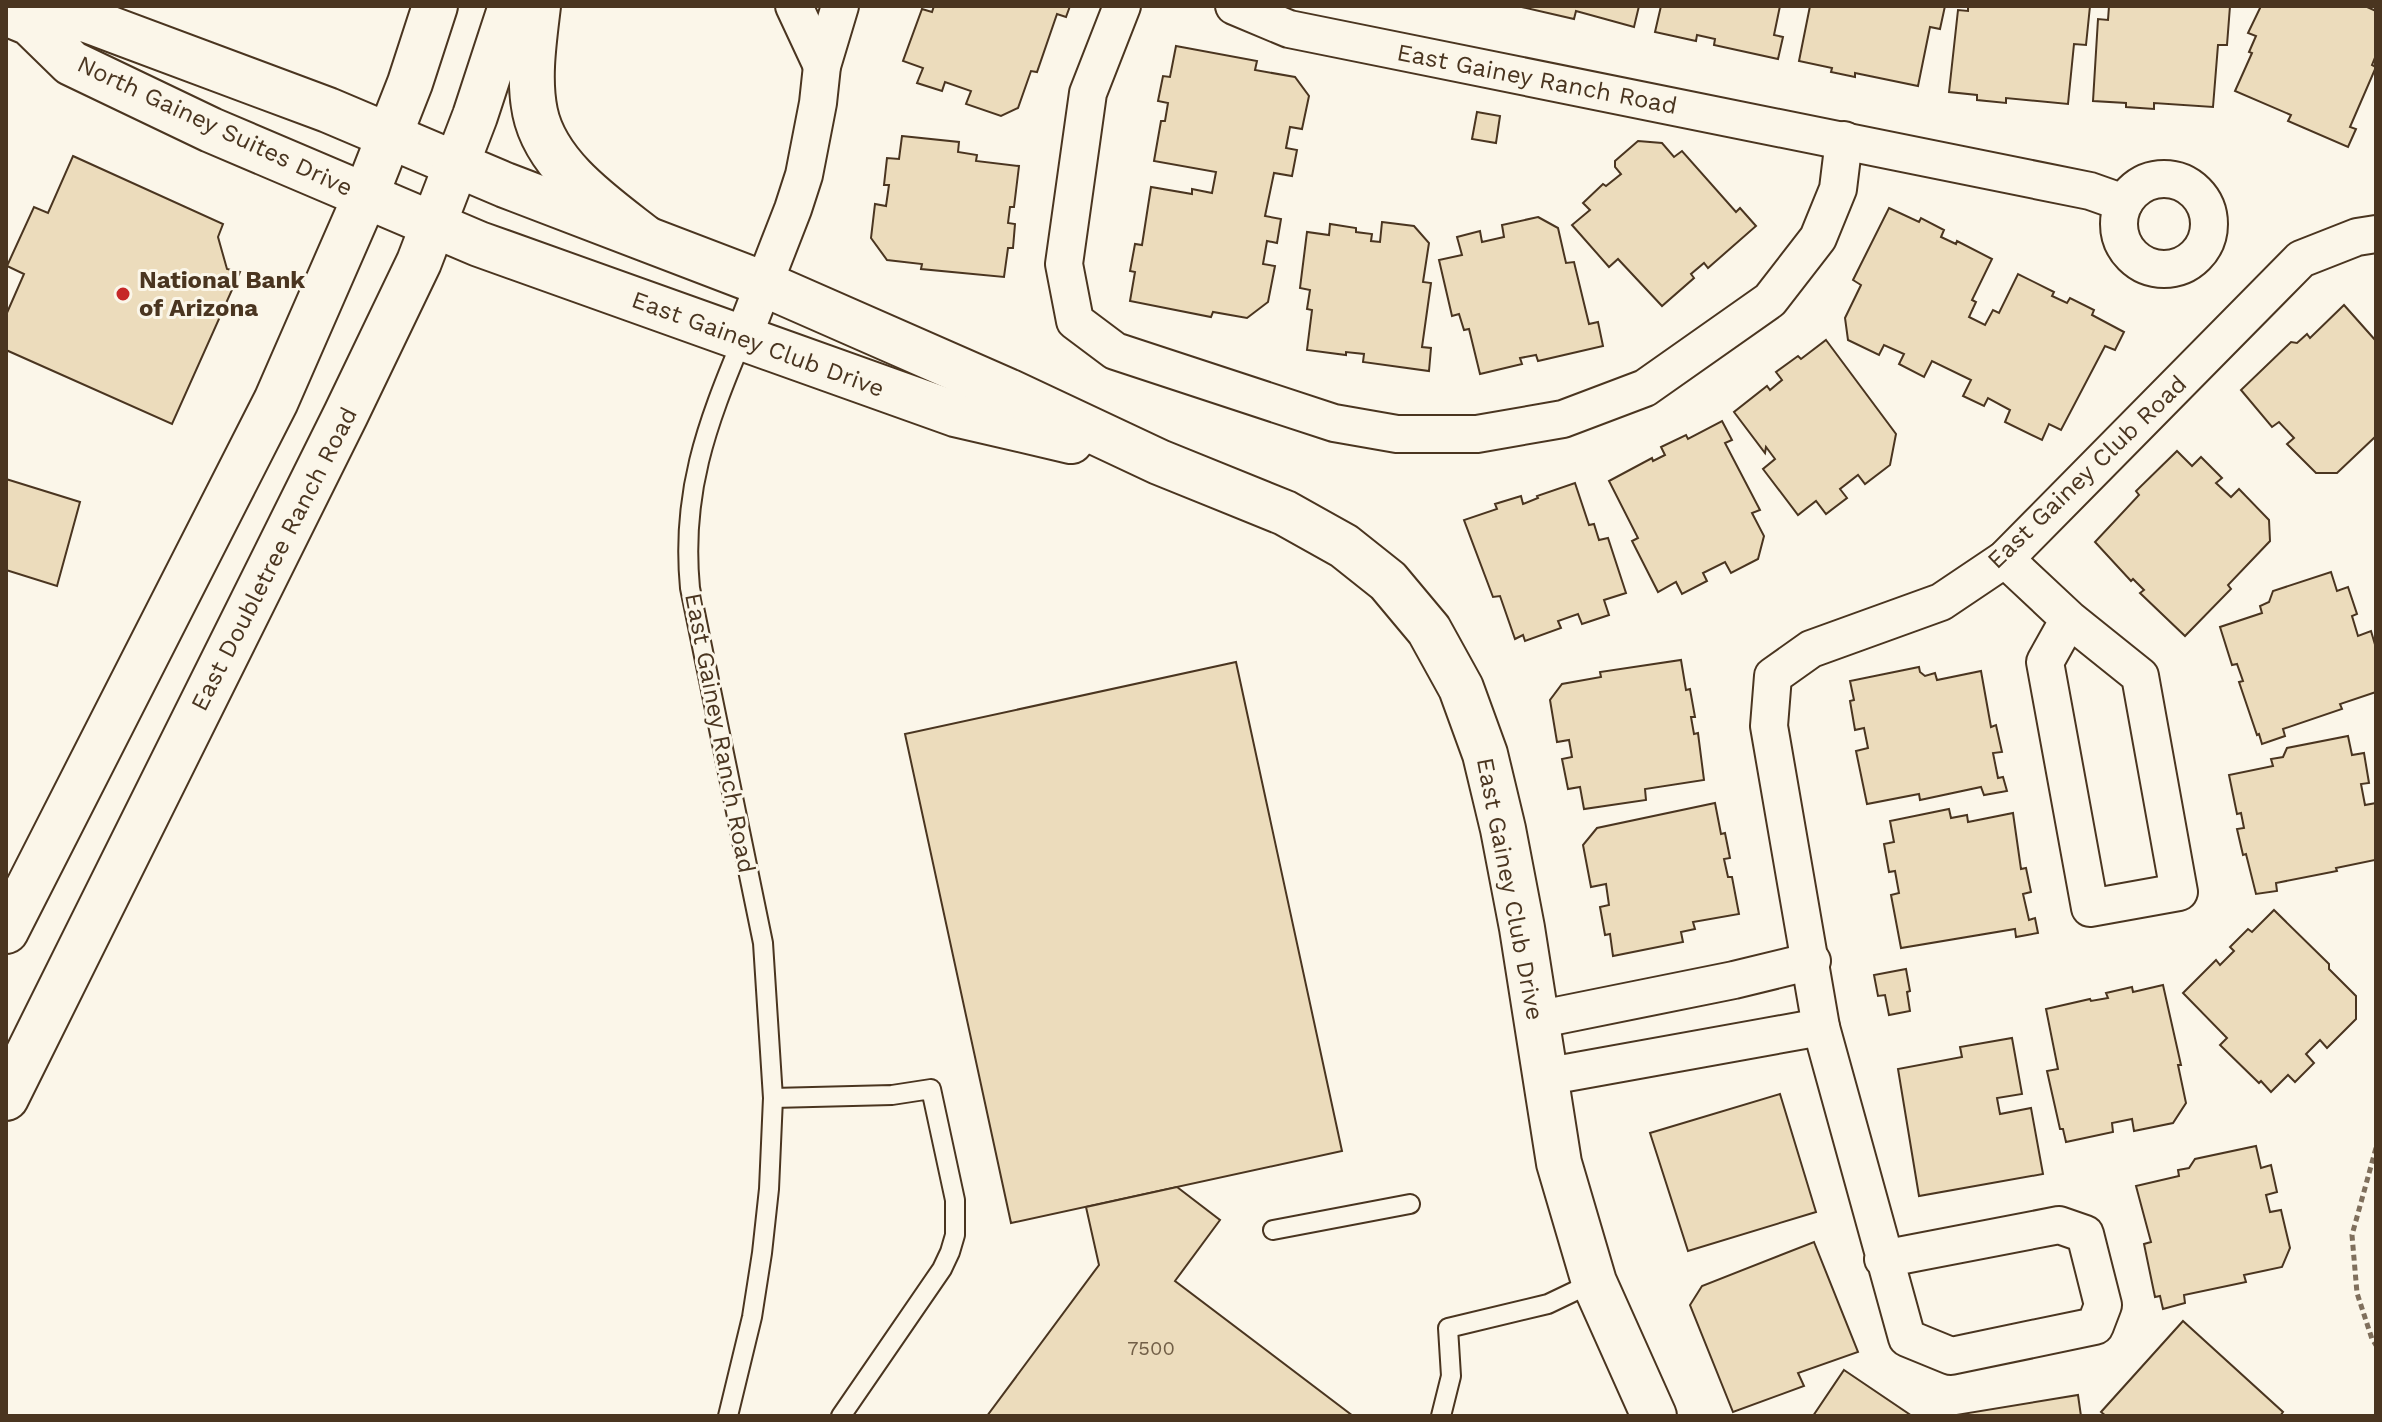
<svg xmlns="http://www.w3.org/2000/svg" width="2382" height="1422" viewBox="0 0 2382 1422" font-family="'Work Sans',sans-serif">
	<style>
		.building { fill: #ecdcbc; stroke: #4a3520; stroke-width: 2 }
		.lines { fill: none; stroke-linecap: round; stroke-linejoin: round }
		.service-casing { stroke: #4a3520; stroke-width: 22 }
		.minor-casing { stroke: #4a3520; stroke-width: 40 }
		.tertiary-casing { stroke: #4a3520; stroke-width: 48 }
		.secondary-casing { stroke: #4a3520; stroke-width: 48 }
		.path { stroke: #7f6f5c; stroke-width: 5; stroke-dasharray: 6 4; stroke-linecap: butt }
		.service { stroke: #fbf6e9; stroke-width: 18 }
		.minor { stroke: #fbf6e9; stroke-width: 36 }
		.tertiary { stroke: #fbf6e9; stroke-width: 44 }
		.secondary { stroke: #fbf6e9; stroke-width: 44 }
		.poi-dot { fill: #c62828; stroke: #fbf6e9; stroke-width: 3 }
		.labels { text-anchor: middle; stroke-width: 6; stroke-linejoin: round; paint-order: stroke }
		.number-label { font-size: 20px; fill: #725f47 }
		.street-label { font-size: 24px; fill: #4a3520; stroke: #fbf6e9 }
		.poi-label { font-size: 24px; font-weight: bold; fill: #4a3520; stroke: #fbf6e9; text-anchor: start }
	</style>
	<rect width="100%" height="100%" fill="#fbf6e9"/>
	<g class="building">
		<polygon points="934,6 1070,6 1066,17 1057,14 1037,72 1031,71 1018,108 1001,116 966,104 971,91 945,82 942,91 917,83 923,68 903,61 922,9 932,12"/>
		<polygon points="1517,6 1639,6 1634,27 1576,11 1574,19"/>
		<polygon points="1661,6 1780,6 1774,35 1783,37 1778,59 1714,45 1715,39 1697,35 1696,41 1655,32"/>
		<polygon points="1810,6 1945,6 1940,29 1930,27 1918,86 1855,73 1855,77 1831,72 1832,68 1799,61"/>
		<polygon points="1968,6 2090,6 2086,45 2074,44 2068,104 2006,98 2006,103 1977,100 1977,95 1949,92 1958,10 1968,11"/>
		<polygon points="2109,6 2230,6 2227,45 2218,45 2213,107 2154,103 2154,109 2126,107 2126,103 2093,101 2098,19 2108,20"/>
		<polygon points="2261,6 2365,6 2376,11 2376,55 2372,65 2376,67 2350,127 2356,129 2348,147 2288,121 2291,115 2235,91 2252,53 2249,52 2256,36 2248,33"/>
		<polygon points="1176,46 1257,61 1255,70 1295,77 1309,96 1302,129 1290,127 1286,148 1297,150 1292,176 1274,173 1265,216 1281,219 1277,243 1267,241 1263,264 1275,266 1268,302 1247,318 1213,312 1211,317 1130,301 1135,272 1130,271 1135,244 1142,245 1151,187 1192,194 1192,189 1212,193 1216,172 1154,161 1161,121 1165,121 1168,103 1158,101 1163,76 1170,77"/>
		<polygon points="1477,112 1500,116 1496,143 1472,139"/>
		<polygon points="902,136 959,142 958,152 977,155 976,161 1019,166 1014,207 1010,207 1008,223 1015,224 1013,248 1008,248 1004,277 921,269 922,264 887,260 871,238 875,204 886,206 889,185 884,185 887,158 899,159"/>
		<polygon points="1638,141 1662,143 1674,157 1682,151 1736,212 1740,208 1756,226 1708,268 1704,263 1691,274 1694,278 1662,306 1618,259 1609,267 1572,225 1590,210 1583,203 1603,184 1606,186 1621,174 1615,167 1615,161"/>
		<polygon points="73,156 223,224 218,237 227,269 240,272 172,424 6,350 6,315 24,274 7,266 34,207 48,213"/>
		<polygon points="1889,208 1919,222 1921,218 1944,230 1941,237 1956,244 1957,241 1992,259 1972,300 1976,302 1969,317 1985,325 1993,310 1999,313 2018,274 2054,292 2052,296 2067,303 2070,298 2094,310 2092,315 2124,332 2115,350 2105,346 2061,430 2049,424 2042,440 2005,422 2010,410 1988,398 1984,406 1963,396 1971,380 1932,361 1924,377 1899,364 1904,354 1884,345 1879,355 1848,340 1845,318 1861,285 1853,280"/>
		<polygon points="1538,217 1558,228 1566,263 1574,262 1589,324 1598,322 1603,346 1538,361 1536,355 1520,358 1522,364 1480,374 1469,329 1464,330 1459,314 1452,316 1439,260 1462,255 1457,237 1480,231 1482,242 1504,237 1502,225"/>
		<polygon points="1382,222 1414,226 1429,243 1423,282 1431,283 1422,347 1431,348 1429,371 1363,362 1364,354 1346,352 1346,355 1307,350 1312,310 1307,309 1310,290 1300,288 1307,232 1329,235 1330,224 1356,228 1356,232 1372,234 1371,241 1380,242"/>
		<polygon points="2344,305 2376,341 2376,436 2337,473 2316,473 2287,444 2294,438 2279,422 2272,427 2241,390 2291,342 2297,343 2307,334 2310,338"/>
		<polygon points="1826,340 1896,434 1890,465 1865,484 1858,475 1840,489 1847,498 1826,514 1816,501 1798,515 1763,469 1775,459 1766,447 1765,453 1734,412 1767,386 1770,390 1782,380 1776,372 1798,356 1801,359"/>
		<polygon points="1722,421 1732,440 1725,443 1760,510 1752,513 1764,536 1758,559 1731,573 1725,562 1703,573 1707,581 1682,594 1676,582 1658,592 1632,541 1638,538 1609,481 1652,458 1653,461 1665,455 1661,447 1686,435 1688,439"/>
		<polygon points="2177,451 2192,466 2201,457 2222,478 2216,483 2231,497 2239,489 2269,520 2270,541 2228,585 2231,589 2185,636 2140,593 2144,590 2133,579 2131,581 2095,542 2139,495 2136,491"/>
		<polygon points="6,479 80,502 57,586 6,570"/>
		<polygon points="1575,483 1589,525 1594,524 1599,540 1608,538 1626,593 1604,600 1609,615 1582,624 1578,614 1558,621 1561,628 1525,641 1523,635 1515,639 1500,596 1493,597 1464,520 1497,509 1495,504 1521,496 1523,504 1538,498 1537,496"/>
		<polygon points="2331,572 2337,591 2348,587 2357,614 2352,616 2358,636 2371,631 2376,648 2376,692 2340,704 2342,709 2283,729 2285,736 2262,744 2259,734 2257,735 2239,682 2243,681 2237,664 2232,665 2220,627 2262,613 2260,606 2269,602 2273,591"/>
		<polygon points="1681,660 1686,690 1690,689 1695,717 1691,717 1694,734 1698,733 1704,780 1645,789 1646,800 1584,809 1580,787 1568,789 1562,759 1572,757 1569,740 1557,742 1550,700 1562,684 1601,677 1600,672"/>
		<polygon points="1236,662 1342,1151 1011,1223 905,734"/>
		<polygon points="1919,667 1920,672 1925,676 1935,673 1937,680 1981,671 1991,727 1996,725 2002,752 1993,753 1998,778 2003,777 2007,791 1984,795 1981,787 1920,800 1919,794 1867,804 1856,751 1868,748 1864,728 1855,730 1850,701 1854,700 1850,681"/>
		<polygon points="2348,736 2352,755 2364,753 2369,783 2361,784 2365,805 2376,803 2375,860 2336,868 2337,871 2276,883 2277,891 2256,894 2246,854 2243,855 2237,829 2244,828 2241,813 2237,814 2229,775 2273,766 2271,759 2283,757 2287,748"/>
		<polygon points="1715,803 1721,834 1725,833 1730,858 1724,859 1728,877 1732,877 1739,914 1693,922 1695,929 1681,932 1683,942 1613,956 1610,934 1605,935 1600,907 1609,905 1606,884 1591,887 1583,845 1597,828"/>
		<polygon points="1949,809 1951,818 1967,815 1968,822 2013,813 2021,869 2026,868 2031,892 2023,894 2029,920 2035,918 2038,933 2016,937 2015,929 1901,948 1891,895 1899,893 1895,871 1889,872 1884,844 1894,842 1890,821"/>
		<polygon points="2274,910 2329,964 2329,969 2356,996 2356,1019 2327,1048 2320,1040 2306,1054 2314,1063 2295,1082 2288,1075 2271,1092 2261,1081 2259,1083 2220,1045 2227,1038 2183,993 2216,960 2220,965 2234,951 2230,947 2248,929 2252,932"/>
		<polygon points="1906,969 1910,991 1907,992 1910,1011 1889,1015 1885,995 1878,996 1874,975"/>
		<polygon points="2163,985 2181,1065 2178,1065 2186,1103 2173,1123 2134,1131 2132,1119 2112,1123 2113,1132 2066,1142 2063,1129 2060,1129 2047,1071 2058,1069 2046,1009 2090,999 2091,1001 2108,998 2106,993 2132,987 2133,992"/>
		<polygon points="2012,1038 2022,1094 1997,1098 2000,1114 2031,1108 2043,1174 1919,1196 1898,1069 1962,1057 1960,1047"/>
		<polygon points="1780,1094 1816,1212 1688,1251 1650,1133"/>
		<polygon points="2256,1146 2261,1168 2271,1165 2277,1192 2266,1195 2270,1212 2281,1210 2290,1248 2282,1267 2244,1275 2246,1282 2184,1295 2185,1303 2163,1309 2160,1296 2155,1297 2144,1244 2151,1242 2136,1186 2179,1176 2178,1170 2189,1168 2195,1159"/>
		<polygon points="1177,1187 1220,1220 1175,1281 1353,1416 987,1416 1099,1265 1086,1207"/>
		<polygon points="1814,1242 1858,1352 1798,1373 1804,1386 1733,1412 1690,1305 1702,1286"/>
		<polygon points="2183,1321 2283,1412 2280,1416 2106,1416 2101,1412"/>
		<polygon points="1844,1370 1912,1416 1813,1416"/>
		<polygon points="2078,1395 2081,1416 1956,1416 1956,1415"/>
	</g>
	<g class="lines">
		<defs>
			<g id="service">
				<polyline points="773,1098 892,1095 931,1089 955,1200 955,1235 950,1252 942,1269 841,1416"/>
				<polyline points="1273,1230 1410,1204"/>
				<path d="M728,1416L752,1317L762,1253L769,1189L773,1098L763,943L690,588C681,494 706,426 742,340"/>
				<polyline points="1441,1416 1451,1376 1448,1328 1548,1304 1594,1282"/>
			</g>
			<g id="minor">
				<polyline points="794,6 822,66"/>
				<polyline points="1122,6 1088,93 1064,264 1075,321 1115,351 1334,423 1397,434 1477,434 1563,419 1645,388 1770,300 1818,238 1838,189 1844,140"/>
				<polyline points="1234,6 1289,29 2090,191 2124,203"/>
				<circle cx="2164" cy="224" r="45"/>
				<polyline points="742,340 793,209 804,175 818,103 822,66 840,6"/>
				<polyline points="2005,559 2069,619 2045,662 2090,908 2179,892 2140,676 2069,619"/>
				<polyline points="1536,1020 1734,980 1812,961"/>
				<polyline points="1544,1077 1821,1027"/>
				<polyline points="1883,1259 2059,1225 2085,1234 2103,1305 2095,1326 1951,1356 1907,1338 1821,1027 1769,726 1773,676 1811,649 1941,602 2005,559 2301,259 2357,237 2376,234"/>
			</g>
			<g id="tertiary">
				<polyline points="13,16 30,23 71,63 211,130 479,244 955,414 1071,441"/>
				<polyline points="30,23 84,19 328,110 505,185 764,284 1010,392 1159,462 1285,513 1344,546 1388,581 1429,630 1461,688 1485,754 1503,829 1522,928 1559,1163 1594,1282 1654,1416"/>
			</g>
			<g id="secondary">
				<path d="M538,6C534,40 528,78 535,112C546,166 603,205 644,237"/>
				<polyline points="6,931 276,401 366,195 410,83 435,6"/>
				<polyline points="6,1098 346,414 419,262 475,116 511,6"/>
			</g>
		</defs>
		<use href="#service" class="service-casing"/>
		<use href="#minor" class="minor-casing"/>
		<use href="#tertiary" class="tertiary-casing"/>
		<use href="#secondary" class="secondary-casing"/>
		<polyline class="path" points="2376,1148 2352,1235 2357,1293 2372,1339 2376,1345"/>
		<use href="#service" class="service"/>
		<use href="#minor" class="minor"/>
		<use href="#tertiary" class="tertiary"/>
		<use href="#secondary" class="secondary"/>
	</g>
	<circle class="poi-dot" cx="123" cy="294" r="8"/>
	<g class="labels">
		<g class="number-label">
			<text x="1151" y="1355">7500</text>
		</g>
		<g class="street-label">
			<text transform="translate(1537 79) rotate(11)" y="8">East Gainey Ranch Road</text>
			<text transform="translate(215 126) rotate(25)" y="8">North Gainey Suites Drive</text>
			<text transform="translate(758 344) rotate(20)" y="8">East Gainey Club Drive</text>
			<text transform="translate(2087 472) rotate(-44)" y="8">East Gainey Club Road</text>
			<text transform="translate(274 559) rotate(-63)" y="8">East Doubletree Ranch Road</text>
			<text transform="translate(720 733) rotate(79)" y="8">East Gainey Ranch Road</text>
			<text transform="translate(1510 889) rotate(79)" y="8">East Gainey Club Drive</text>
		</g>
		<g class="poi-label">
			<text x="139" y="288">National Bank<tspan x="139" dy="28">of Arizona</tspan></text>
		</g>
	</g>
	<rect width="2382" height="1422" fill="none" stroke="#4a3520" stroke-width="16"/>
</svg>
